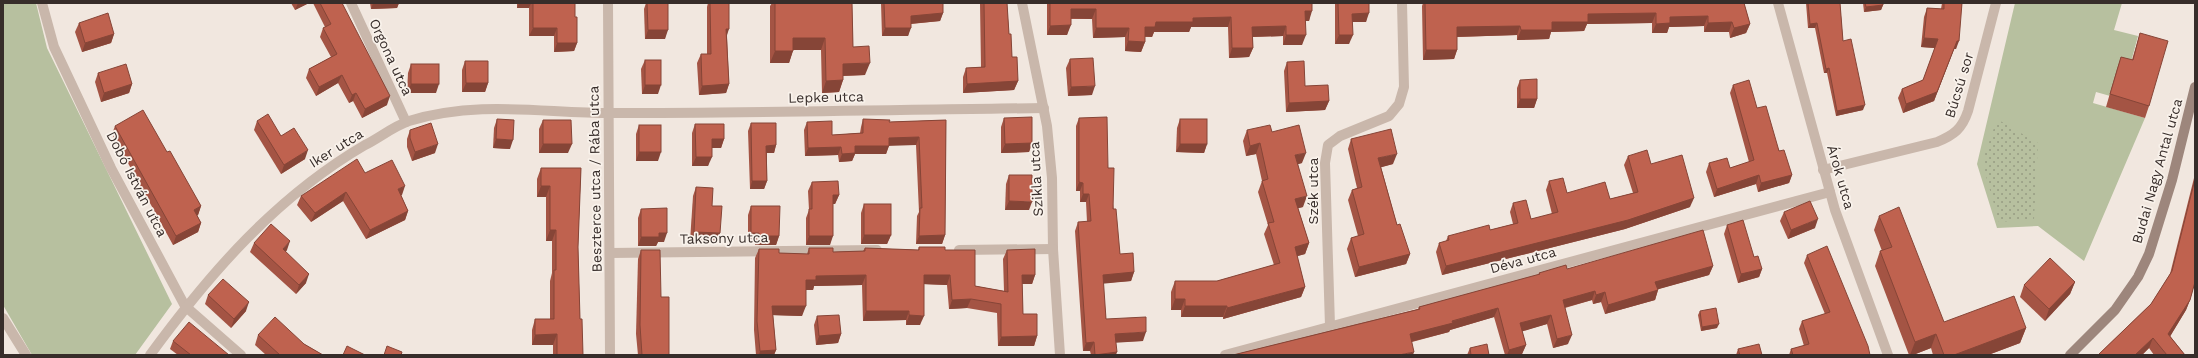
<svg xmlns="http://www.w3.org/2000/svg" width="2198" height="358" viewBox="0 0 2198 358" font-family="'Work Sans',sans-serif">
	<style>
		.grass { fill: #b7c09f }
		.park { fill: url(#park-dots) }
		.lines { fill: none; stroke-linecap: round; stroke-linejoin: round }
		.street { stroke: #c9b7ab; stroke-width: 10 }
		.secondary { stroke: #9d867c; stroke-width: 10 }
		.wall { fill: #a45444 }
		.shaded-wall { fill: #864537 }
		.building { fill: #bf624f; stroke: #864537 }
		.labels { text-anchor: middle; stroke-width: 3.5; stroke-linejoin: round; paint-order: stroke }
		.street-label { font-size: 14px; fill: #372d2a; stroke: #f9f2eb }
	</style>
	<defs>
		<pattern id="park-dots" width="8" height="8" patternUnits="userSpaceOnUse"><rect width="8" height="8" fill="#b7c09f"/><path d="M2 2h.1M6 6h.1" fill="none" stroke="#969c82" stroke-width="1.8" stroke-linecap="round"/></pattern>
	</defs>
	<rect width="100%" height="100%" fill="#f1e7df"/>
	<g class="grass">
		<polygon points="3,3 36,3 47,48 172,304 135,355 32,355 3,305"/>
		<polygon points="2015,3 2122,3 2114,30 2138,36 2121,99 2096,92 2093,103 2145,118 2084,261 2038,226 1997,228 1977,164"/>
	</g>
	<polygon class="park" points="1997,119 2038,143 2034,219 1999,222 1982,162"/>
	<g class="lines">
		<g class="street">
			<polyline points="42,3 54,47 111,168 185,306 241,355"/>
			<polyline points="351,3 406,122"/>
			<polyline points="608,3 610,355"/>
			<polyline points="1022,3 1047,126 1052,178 1053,249 1060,355"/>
			<polyline points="1778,3 1835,210 1888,355"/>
			<path d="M1823,170L1937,142C1954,135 1962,129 1968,111L1996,3"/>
			<polyline points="959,250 1053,249"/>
			<polyline points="610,253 877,250"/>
			<polyline points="3,318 26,355"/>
			<polyline points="1330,326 1325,163 1328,145 1340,136 1389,116 1399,104 1404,87 1402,3"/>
			<path d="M150,355C210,273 276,197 365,145C379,138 394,126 409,121C479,100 541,113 611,113C755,113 900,110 1044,108"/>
			<polyline points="1225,355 1830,192"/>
		</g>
		<polyline class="secondary" points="2070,355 2115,310 2138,277 2149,254 2172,180 2195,87"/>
	</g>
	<g class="wall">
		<polygon points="291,3 309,3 295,10"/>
		<polygon points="313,3 342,3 387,105 362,118 353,101 349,103 338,83 316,96 306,78 309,69 331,57 320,37 323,28 325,27"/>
		<polygon points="370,3 399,3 397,8 371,9"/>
		<polygon points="517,3 575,3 575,17 577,43 574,51 554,52 554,36 529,36 529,8 517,8"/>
		<polygon points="646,3 668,3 665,39 645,39 644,9"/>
		<polygon points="708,3 729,3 727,36 729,84 726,93 699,95 697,63 701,54 707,54 707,7"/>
		<polygon points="772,3 852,3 853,47 865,75 843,76 843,80 839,92 822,93 821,50 793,50 789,63 770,63 770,6"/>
		<polygon points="881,3 943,3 943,13 940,21 911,24 908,36 882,36"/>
		<polygon points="980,3 1007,3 1009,34 1012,57 1018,81 1014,90 963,93 963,77 966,68 981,67"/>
		<polygon points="1047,3 1312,3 1309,21 1305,21 1302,45 1283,45 1283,36 1253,37 1253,48 1249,57 1229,58 1228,27 1191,27 1189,32 1154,32 1152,37 1145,37 1145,42 1141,52 1125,51 1125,37 1093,38 1092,19 1071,19 1067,35 1047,35"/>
		<polygon points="1335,3 1369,3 1366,22 1352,22 1349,44 1335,44"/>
		<polygon points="1423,3 1744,3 1750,24 1746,33 1730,38 1729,32 1704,32 1704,26 1669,27 1667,33 1652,33 1652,23 1587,24 1584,31 1551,32 1549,39 1517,40 1517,35 1457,37 1457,50 1454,59 1423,60 1422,6"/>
		<polygon points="1806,3 1840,3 1843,41 1863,110 1836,116 1827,73 1824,73 1815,28 1808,28"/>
		<polygon points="1863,3 1883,3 1883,5 1881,10 1864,12"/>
		<polygon points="1942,3 1962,3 1956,49 1954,49 1934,101 1903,113 1898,98 1902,89 1923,80 1935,48 1921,47 1924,17 1927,8 1941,9"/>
		<polygon points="79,23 114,34 111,43 82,52 75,32"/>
		<polygon points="2140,33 2149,106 2145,118 2106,107 2117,69 2121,57 2132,60"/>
		<polygon points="1070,59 1092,95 1068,96 1066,68"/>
		<polygon points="645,60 658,94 642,94 641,69"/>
		<polygon points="465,61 488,83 485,92 462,92 462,70"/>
		<polygon points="1287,62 1305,86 1329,101 1325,110 1286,112 1284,71"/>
		<polygon points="411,64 436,93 407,93 408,73"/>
		<polygon points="98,73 132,84 129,93 101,102 95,82"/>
		<polygon points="1520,80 1537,99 1534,108 1517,108 1517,88"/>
		<polygon points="1733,85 1757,108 1792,175 1789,183 1758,192 1756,184 1714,197 1706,172 1709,163 1730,168 1749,162 1730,93"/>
		<polygon points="1004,118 1032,143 1029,152 1001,153 1001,127"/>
		<polygon points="1079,118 1108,168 1120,254 1134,272 1131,281 1103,283 1106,319 1143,341 1116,342 1116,355 1091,355 1090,351 1083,351 1075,231 1078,222 1087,222 1086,202 1080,202 1080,191 1076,191 1076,126"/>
		<polygon points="497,119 510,149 493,148 494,128"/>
		<polygon points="863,119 889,122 946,120 945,235 942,244 916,244 917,216 919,212 916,145 889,145 886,154 855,154 852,161 839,162 838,155 805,156 804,130 807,122 832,135 860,133 861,127"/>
		<polygon points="1180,119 1207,144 1204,153 1176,152 1177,128"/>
		<polygon points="543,120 568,153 539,153 539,129"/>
		<polygon points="257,121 281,136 305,159 281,174 254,130"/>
		<polygon points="751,123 776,145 774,153 767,153 767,181 764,189 750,189 748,131"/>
		<polygon points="695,124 724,139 721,148 712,148 708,166 692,166 692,133"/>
		<polygon points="639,125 658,161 636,161 636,134"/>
		<polygon points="115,126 167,152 201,206 198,215 197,215 201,223 198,232 173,245 112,134"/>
		<polygon points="410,130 435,153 412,161 407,147 407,139"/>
		<polygon points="1247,130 1272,132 1302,163 1298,164 1303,207 1298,208 1309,243 1305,254 1297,256 1305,287 1301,297 1223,319 1223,317 1181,317 1181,310 1171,310 1171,292 1175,281 1217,281 1274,265 1264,234 1268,225 1258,192 1262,181 1256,154 1246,156 1243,141"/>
		<polygon points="1351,139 1393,164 1381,167 1397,225 1410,254 1406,264 1355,277 1347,249 1351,238 1358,236 1348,200 1352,190 1357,188 1348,149"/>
		<polygon points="1628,156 1651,164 1690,207 1625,229 1442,275 1436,252 1439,243 1446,241 1448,236 1490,230 1513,224 1510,212 1513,203 1531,219 1552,214 1546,190 1549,181 1567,193 1610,199 1633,193 1624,165"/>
		<polygon points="541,168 581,168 578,247 580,319 583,355 553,355 553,345 532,345 532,330 535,319 550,319 550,281 552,273 552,241 546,241 546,197 537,197 537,179"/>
		<polygon points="365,173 402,195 401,195 408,211 405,220 366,239 343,201 311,222 297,205 301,196"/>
		<polygon points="2195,174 2195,282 2190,300 2186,310 2170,336 2185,355 2154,355 2149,348 2142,355 2098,355 2151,304 2170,274"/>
		<polygon points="1009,175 1029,210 1005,210 1006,184"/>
		<polygon points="812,182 839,195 835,204 833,204 830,245 806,245 806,218 809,210 808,191"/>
		<polygon points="696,187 712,206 717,242 690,241 693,196"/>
		<polygon points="864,204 891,235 887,244 861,244 861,213"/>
		<polygon points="751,206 779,236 776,245 755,245 755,242 748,242 748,215"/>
		<polygon points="641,209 664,242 658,242 656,246 638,246 638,218"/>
		<polygon points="1784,212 1815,228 1788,239 1780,221"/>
		<polygon points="1879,216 1944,322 2026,328 2020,343 1988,355 1933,355 1931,348 1913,355 1909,355 1875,266 1880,251 1882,251 1874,230"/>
		<polygon points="1727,225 1754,257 1762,269 1759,277 1738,283 1724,234"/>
		<polygon points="254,243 287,250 285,252 306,283 296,294 250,252"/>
		<polygon points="919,247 945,250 975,286 1004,291 1003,259 1007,250 1035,275 1032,284 1022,284 1023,314 1037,336 1034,346 998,346 997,313 967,308 949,309 947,285 924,284 920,325 906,325 906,320 863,321 862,285 814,286 813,290 806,290 802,316 773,315 776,350 774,355 756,355 754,330 755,258 759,249 779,253 807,254 809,248 833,252 863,251 865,248 918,250"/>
		<polygon points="641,250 661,297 669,355 638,355 636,334 638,259"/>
		<polygon points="1807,255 1870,355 1789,355 1791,349 1804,346 1799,329 1802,321 1825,314 1804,263"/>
		<polygon points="1713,266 1709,275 1658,289 1658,290 1655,300 1605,314 1601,302 1593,304 1592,300 1565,308 1568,344 1553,348 1547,324 1522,331 1526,345 1522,354 1520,355 1505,355 1494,317 1450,330 1449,332 1412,342 1233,355 1418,309 1419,307 1538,275 1539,273 1567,269"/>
		<polygon points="2075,282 2070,294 2045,321 2020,297 2024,285"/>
		<polygon points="208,295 246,311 231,328 205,304"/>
		<polygon points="1700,311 1717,328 1701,331 1698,315"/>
		<polygon points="817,316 841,334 838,343 816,345 814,325"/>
		<polygon points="258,335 304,344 323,355 266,355 255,345"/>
		<polygon points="173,341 229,355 178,355 170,349"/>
		<polygon points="1470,348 1489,355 1467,355"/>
		<polygon points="1738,349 1740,355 1736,355"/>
	</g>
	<g class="shaded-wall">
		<polygon points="298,3 309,3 295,10"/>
		<polygon points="373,3 399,3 397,8 371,9"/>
		<polygon points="519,3 531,3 529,8 517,8"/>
		<polygon points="1883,5 1881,10 1864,12 1866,7"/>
		<polygon points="1071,9 1096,9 1092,19 1067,18"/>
		<polygon points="1305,11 1312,11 1309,21 1302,21"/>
		<polygon points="943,13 940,21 908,24 911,16"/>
		<polygon points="1369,13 1366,22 1349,22 1352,14"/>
		<polygon points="1656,13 1652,23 1587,24 1584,31 1551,32 1549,39 1517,40 1521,30 1588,14"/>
		<polygon points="1708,16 1704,26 1669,27 1667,33 1652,33 1656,24 1670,17"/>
		<polygon points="1231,17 1228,27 1191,27 1189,32 1154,32 1152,37 1142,36 1145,27 1156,22 1193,18"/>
		<polygon points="1732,22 1729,32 1704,32 1708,23"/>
		<polygon points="1817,23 1815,28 1808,28 1810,24"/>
		<polygon points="1750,24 1746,33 1730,38 1734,28"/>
		<polygon points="1071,25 1067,35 1047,35 1050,26"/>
		<polygon points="1286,26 1283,36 1249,37 1252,27"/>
		<polygon points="1520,26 1517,35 1453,37 1457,27"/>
		<polygon points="533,28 557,28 554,36 529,36"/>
		<polygon points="885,28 911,28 908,36 882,36"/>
		<polygon points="1096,28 1129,28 1125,37 1093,38"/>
		<polygon points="726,29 729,29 726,38"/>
		<polygon points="648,30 668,30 665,39 645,39"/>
		<polygon points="114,34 111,43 82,52 85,43"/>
		<polygon points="1286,35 1306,35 1302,45 1283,45"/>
		<polygon points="1339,35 1353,35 1349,44 1335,44"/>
		<polygon points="793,38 825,38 821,50 789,50"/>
		<polygon points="1924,38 1938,39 1935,48 1921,47"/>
		<polygon points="1128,41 1145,42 1141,52 1125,51"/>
		<polygon points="1957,41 1959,41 1956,49 1954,49 1934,101 1903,113 1906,104"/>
		<polygon points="557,43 577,43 574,51 554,52"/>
		<polygon points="1232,48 1253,48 1249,57 1229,58"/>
		<polygon points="1426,50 1457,50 1454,59 1423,60"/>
		<polygon points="775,51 793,51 789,63 770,63"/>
		<polygon points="870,63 865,75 838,76 843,64"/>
		<polygon points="1829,68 1827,73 1824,73 1826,69"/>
		<polygon points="342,75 338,83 316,96 319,87"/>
		<polygon points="843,80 839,92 822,93 826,81"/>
		<polygon points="1018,81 1014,90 963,93 967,84"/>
		<polygon points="466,83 488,83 485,92 462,92"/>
		<polygon points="132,84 129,93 101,102 104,93"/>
		<polygon points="411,84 439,84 436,93 407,93"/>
		<polygon points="729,84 726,93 699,95 702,86"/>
		<polygon points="645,85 661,85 658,94 642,94"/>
		<polygon points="1095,86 1092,95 1068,96 1071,87"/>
		<polygon points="356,93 353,101 349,103 352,95"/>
		<polygon points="390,96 387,105 362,118 365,109"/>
		<polygon points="1520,99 1537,99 1534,108 1517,108"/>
		<polygon points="1329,101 1325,110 1286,112 1289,103"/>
		<polygon points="1865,105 1863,110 1836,116 1837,111"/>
		<polygon points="919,137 916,145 886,146 889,138"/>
		<polygon points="496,139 513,140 510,149 493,148"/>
		<polygon points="712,139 724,139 721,148 708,148"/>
		<polygon points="1032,143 1029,152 1001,153 1005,144"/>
		<polygon points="1260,143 1256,154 1246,156 1250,146"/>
		<polygon points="438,144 435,153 412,161 415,152"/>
		<polygon points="543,144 572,144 568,153 539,153"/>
		<polygon points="1180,144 1207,144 1204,153 1176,152"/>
		<polygon points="776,145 774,153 764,153 766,146"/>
		<polygon points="855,146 889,146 886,154 855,154 852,161 839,162 842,154"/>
		<polygon points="841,147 838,155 805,156 808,148"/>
		<polygon points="308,150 305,159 281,174 284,165"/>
		<polygon points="639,152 661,152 658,161 636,161"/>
		<polygon points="1306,153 1302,163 1291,166 1295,155"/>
		<polygon points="1397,154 1393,164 1375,169 1378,158"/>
		<polygon points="696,157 712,157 708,166 692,166"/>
		<polygon points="1759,175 1756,184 1714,197 1717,189"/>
		<polygon points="1792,175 1789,183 1758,192 1761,183"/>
		<polygon points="752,181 767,181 764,189 750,189"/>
		<polygon points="1079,182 1083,183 1080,191 1076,191"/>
		<polygon points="405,186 402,195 394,198 398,189"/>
		<polygon points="541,186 550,186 546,197 537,197"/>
		<polygon points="346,192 343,201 311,222 315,213"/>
		<polygon points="1083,194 1089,194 1086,202 1080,202"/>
		<polygon points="833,195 839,195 835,204 830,204"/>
		<polygon points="1307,196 1303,207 1291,210 1295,199"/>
		<polygon points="1694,198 1690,207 1625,229 1442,275 1446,266"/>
		<polygon points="1009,201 1032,202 1029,210 1005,210"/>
		<polygon points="201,206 198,215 191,219 194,210"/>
		<polygon points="408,211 405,220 366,239 370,230"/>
		<polygon points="1818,219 1815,228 1788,239 1791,230"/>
		<polygon points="201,223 198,232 173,245 176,236"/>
		<polygon points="550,230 556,230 552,241 546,241"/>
		<polygon points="694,232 720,233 717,242 690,241"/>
		<polygon points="659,233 667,233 664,242 658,242 656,246 638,246 641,237"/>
		<polygon points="751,233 759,233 755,242 748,242"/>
		<polygon points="864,235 891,235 887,244 861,244"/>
		<polygon points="945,235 942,244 916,244 919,236"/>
		<polygon points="759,236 779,236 776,245 755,245"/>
		<polygon points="809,236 833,236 830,245 806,245"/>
		<polygon points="290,241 287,250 280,258 283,249"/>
		<polygon points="1309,243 1305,254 1291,258 1295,247"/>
		<polygon points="1410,254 1406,264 1355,277 1359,267"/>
		<polygon points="1713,266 1709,275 1652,291 1655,282"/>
		<polygon points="1762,269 1759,277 1738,283 1741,274"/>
		<polygon points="1134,272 1131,281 1100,284 1103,275"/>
		<polygon points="309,274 306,283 296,294 299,285"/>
		<polygon points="866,275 862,285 814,286 813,290 803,290 806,280 816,276"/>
		<polygon points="924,275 950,275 947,285 921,284"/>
		<polygon points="1022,275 1035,275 1032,284 1018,284"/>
		<polygon points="2075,282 2070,294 2045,321 2049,309"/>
		<polygon points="1305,287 1301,297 1223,319 1227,308"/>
		<polygon points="1658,290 1655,300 1605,314 1608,305"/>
		<polygon points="1595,291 1592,300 1559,309 1563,300"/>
		<polygon points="1605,292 1601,302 1593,304 1596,295"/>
		<polygon points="971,299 967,308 949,309 952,300"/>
		<polygon points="1175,299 1185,299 1181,310 1171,310"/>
		<polygon points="2190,300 2186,310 2165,345 2168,334"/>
		<polygon points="249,302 246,311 231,328 234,319"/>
		<polygon points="772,306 806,306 802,316 769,315"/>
		<polygon points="1185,306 1227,306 1223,317 1181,317"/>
		<polygon points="1498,308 1494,317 1450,330 1449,332 1406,343 1410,334"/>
		<polygon points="866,311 909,311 906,320 863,321"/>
		<polygon points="909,315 924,316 920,325 906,325"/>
		<polygon points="1551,315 1547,324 1517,333 1520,323"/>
		<polygon points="1719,324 1717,328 1701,331 1702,327"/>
		<polygon points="2026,328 2020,343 1988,355 1954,355"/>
		<polygon points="1146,332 1143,341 1112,343 1115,334"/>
		<polygon points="557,334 553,345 532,345 535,335"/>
		<polygon points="841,334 838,343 816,345 819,336"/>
		<polygon points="1936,334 1931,348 1913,355 1910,355 1915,342"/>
		<polygon points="1572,335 1568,344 1553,348 1557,339"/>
		<polygon points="1037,336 1034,346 998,346 1001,337"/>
		<polygon points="2153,338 2149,348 2142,355 2135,355"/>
		<polygon points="1094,342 1090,351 1083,351 1086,343"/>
		<polygon points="1526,345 1522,354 1520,355 1507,355 1509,350"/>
		<polygon points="776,350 774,355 759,355 760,351"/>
		<polygon points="1117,352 1116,355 1095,355"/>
		<polygon points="1414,352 1413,355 1399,355"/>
	</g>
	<g class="building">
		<polygon points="320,3 342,3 390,96 365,109 356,93 352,95 342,75 319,87 309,69 337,54 323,28 331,24"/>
		<polygon points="533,3 575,3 575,17 577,17 577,43 557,43 557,28 533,28"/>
		<polygon points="647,3 668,3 668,30 648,30"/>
		<polygon points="710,3 729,3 729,29 726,29 729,84 702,86 701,54 711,54"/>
		<polygon points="775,3 852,3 853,47 869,46 870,63 843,64 843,80 826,81 825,38 793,38 793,51 775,51"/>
		<polygon points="884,3 943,3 943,13 911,16 911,28 885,28"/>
		<polygon points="984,3 1007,3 1009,34 1011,34 1012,57 1017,57 1018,81 967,84 966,68 985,67"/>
		<polygon points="1050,3 1312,3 1312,11 1305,11 1306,35 1286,35 1286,26 1252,27 1253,48 1232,48 1231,17 1193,18 1193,22 1156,22 1155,27 1145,27 1145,42 1128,41 1129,28 1096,28 1096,9 1071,9 1071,25 1050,26"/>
		<polygon points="1338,3 1369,3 1369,13 1352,14 1353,35 1339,35"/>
		<polygon points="1425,3 1744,3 1750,24 1734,28 1732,22 1708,23 1708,16 1670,17 1670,23 1656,24 1656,13 1588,14 1588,22 1552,22 1552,30 1521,30 1520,26 1457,27 1457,50 1426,50"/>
		<polygon points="1808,3 1840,3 1843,41 1851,39 1865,105 1837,111 1829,68 1826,69 1817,23 1810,24"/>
		<polygon points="1865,3 1883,3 1883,5 1866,7"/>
		<polygon points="1944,3 1962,3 1959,41 1957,41 1937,92 1906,104 1902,89 1923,80 1938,39 1924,38 1927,8 1944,9"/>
		<polygon points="108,13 114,34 85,43 79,23"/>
		<polygon points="2140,33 2168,41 2149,106 2110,94 2121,57 2133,60"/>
		<polygon points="1093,58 1095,86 1071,87 1070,59"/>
		<rect x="645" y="60" width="16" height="25"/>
		<polygon points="465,61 488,61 488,83 466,83"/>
		<polygon points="1304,61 1305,86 1328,85 1329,101 1289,103 1287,62"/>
		<polygon points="126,64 132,84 104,93 98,73"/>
		<rect x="411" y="64" width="28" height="20"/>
		<polygon points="1537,79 1537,99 1520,99 1520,80"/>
		<polygon points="1749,80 1757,108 1766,106 1779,151 1784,150 1792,175 1761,183 1759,175 1717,189 1709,163 1727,158 1730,168 1754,160 1733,85"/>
		<polygon points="143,110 167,152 170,151 201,206 194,210 201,223 176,236 115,126"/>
		<polygon points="268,114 281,136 294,128 308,150 284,165 257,121"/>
		<polygon points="1032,117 1032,143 1005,144 1004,118"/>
		<polygon points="1107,117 1108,168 1114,168 1113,209 1116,209 1120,254 1133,253 1134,272 1103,275 1106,319 1146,317 1146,332 1115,334 1117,352 1095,355 1094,342 1086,343 1078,222 1091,221 1089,194 1083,194 1083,183 1079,182 1079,118"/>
		<polygon points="497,119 514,120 513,140 496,139"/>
		<polygon points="863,119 890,120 889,122 946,120 945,235 919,236 920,208 922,208 919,137 889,138 889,146 855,146 855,153 842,154 841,147 808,148 807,122 832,121 832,135 863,133"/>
		<rect x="1180" y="119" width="27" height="25"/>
		<polygon points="543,120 571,120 572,144 543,144"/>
		<polygon points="431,123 438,144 415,152 410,138 410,130"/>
		<polygon points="751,123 776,123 776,145 766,146 767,181 752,181"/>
		<polygon points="695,124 724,124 724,139 712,139 712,157 696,157"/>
		<rect x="639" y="125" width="22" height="27"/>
		<polygon points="1270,125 1272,132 1299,125 1306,153 1295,155 1307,196 1295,199 1309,243 1295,247 1305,287 1227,308 1227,306 1185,306 1185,299 1175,299 1175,281 1217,281 1280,263 1268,223 1274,222 1262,181 1268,179 1260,143 1250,146 1247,130"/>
		<polygon points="1391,129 1397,154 1378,158 1397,225 1400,224 1410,254 1359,267 1351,238 1364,234 1352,190 1362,187 1351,139"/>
		<polygon points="1647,150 1651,164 1682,155 1694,198 1628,220 1446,266 1439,243 1449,240 1448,236 1489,225 1490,230 1518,223 1513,203 1526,200 1531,219 1558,212 1549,181 1563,178 1567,193 1605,182 1610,199 1638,192 1628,156"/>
		<polygon points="357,159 365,173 392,160 405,186 398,189 408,211 370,230 346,192 315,213 301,196"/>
		<polygon points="541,168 581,168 578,247 580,319 582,319 583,355 557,355 557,334 535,335 535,319 554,319 554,270 556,270 556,230 550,230 550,186 541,186"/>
		<polygon points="1009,175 1032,175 1032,202 1009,201"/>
		<polygon points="2195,179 2195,282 2190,300 2168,334 2185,355 2167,355 2153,338 2135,355 2098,355 2151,304 2172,271"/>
		<polygon points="838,181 839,195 833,195 833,236 809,236 809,209 812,209 812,182"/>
		<polygon points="696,187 713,188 712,206 722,206 720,233 694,232"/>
		<polygon points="1810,201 1818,219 1791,230 1784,212"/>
		<rect x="864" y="204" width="27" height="31"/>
		<polygon points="751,206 780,206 779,236 759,236 759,233 751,233"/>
		<polygon points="1899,207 1944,322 2014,296 2026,328 1954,355 1944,355 1936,334 1915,342 1880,251 1892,247 1879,216"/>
		<polygon points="667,208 667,233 659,233 659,237 641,237 641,209"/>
		<polygon points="1743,220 1754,257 1758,256 1762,269 1741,274 1727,225"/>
		<polygon points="271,224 290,241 283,249 309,274 299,285 254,243"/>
		<polygon points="1703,230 1713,266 1655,282 1658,290 1608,305 1605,292 1596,295 1595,291 1563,300 1572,335 1557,339 1551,315 1520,323 1526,345 1509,350 1498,308 1452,321 1453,323 1410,334 1414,352 1399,355 1233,355 1420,309 1419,307 1540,274 1539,273 1566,265 1567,269"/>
		<polygon points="1827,246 1868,346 1870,355 1793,355 1791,349 1809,344 1802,321 1830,312 1807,255"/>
		<polygon points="919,247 945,247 945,250 975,250 975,286 1008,292 1007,250 1035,249 1035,275 1022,275 1023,314 1037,314 1037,336 1001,337 1001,304 971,299 952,300 950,275 924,275 924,316 909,315 909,311 866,311 866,275 816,276 816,280 806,280 806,306 772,306 776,350 760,351 757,321 759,249 779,249 779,253 809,254 809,248 833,248 833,252 865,251 865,248 919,250"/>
		<polygon points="641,250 660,250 661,297 669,297 669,355 642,355 640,325"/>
		<polygon points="2050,258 2075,282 2049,309 2024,285"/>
		<polygon points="223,279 249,302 234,319 208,295"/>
		<polygon points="1716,308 1719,324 1702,327 1700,311"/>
		<polygon points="839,315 841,334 819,336 817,316"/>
		<polygon points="275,317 304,344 323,355 280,355 258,335"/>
		<polygon points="189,322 229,355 191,355 173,341"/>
		<polygon points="1487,344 1489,355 1471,355 1470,348"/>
		<polygon points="1759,344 1762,355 1740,355 1738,349"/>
		<polygon points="347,346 365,355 343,355"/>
		<polygon points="387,346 402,352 401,355 384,355"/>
	</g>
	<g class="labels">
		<g class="street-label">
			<text transform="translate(391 57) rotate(65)" y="5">Orgona utca</text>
			<text transform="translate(1959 85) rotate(-73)" y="5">Búcsú sor</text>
			<text transform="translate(826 97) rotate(-1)" y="5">Lepke utca</text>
			<text transform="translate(336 148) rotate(-32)" y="5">Iker utca</text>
			<text transform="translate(2157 171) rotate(-74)" y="5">Budai Nagy Antal utca</text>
			<text transform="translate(1841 177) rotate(74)" y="5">Árok utca</text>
			<text transform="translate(595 179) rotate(-91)" y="5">Beszterce utca / Rába utca</text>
			<text transform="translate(1036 179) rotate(-93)" y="5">Szikla utca</text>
			<text transform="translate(137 184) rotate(63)" y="5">Dobó István utca</text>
			<text transform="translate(1313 191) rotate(-90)" y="5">Szék utca</text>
			<text transform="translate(724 238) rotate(-1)" y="5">Taksony utca</text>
			<text transform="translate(1523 260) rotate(-15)" y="5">Déva utca</text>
		</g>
	</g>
	<rect width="2198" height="358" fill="none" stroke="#372d2a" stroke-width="8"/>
</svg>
